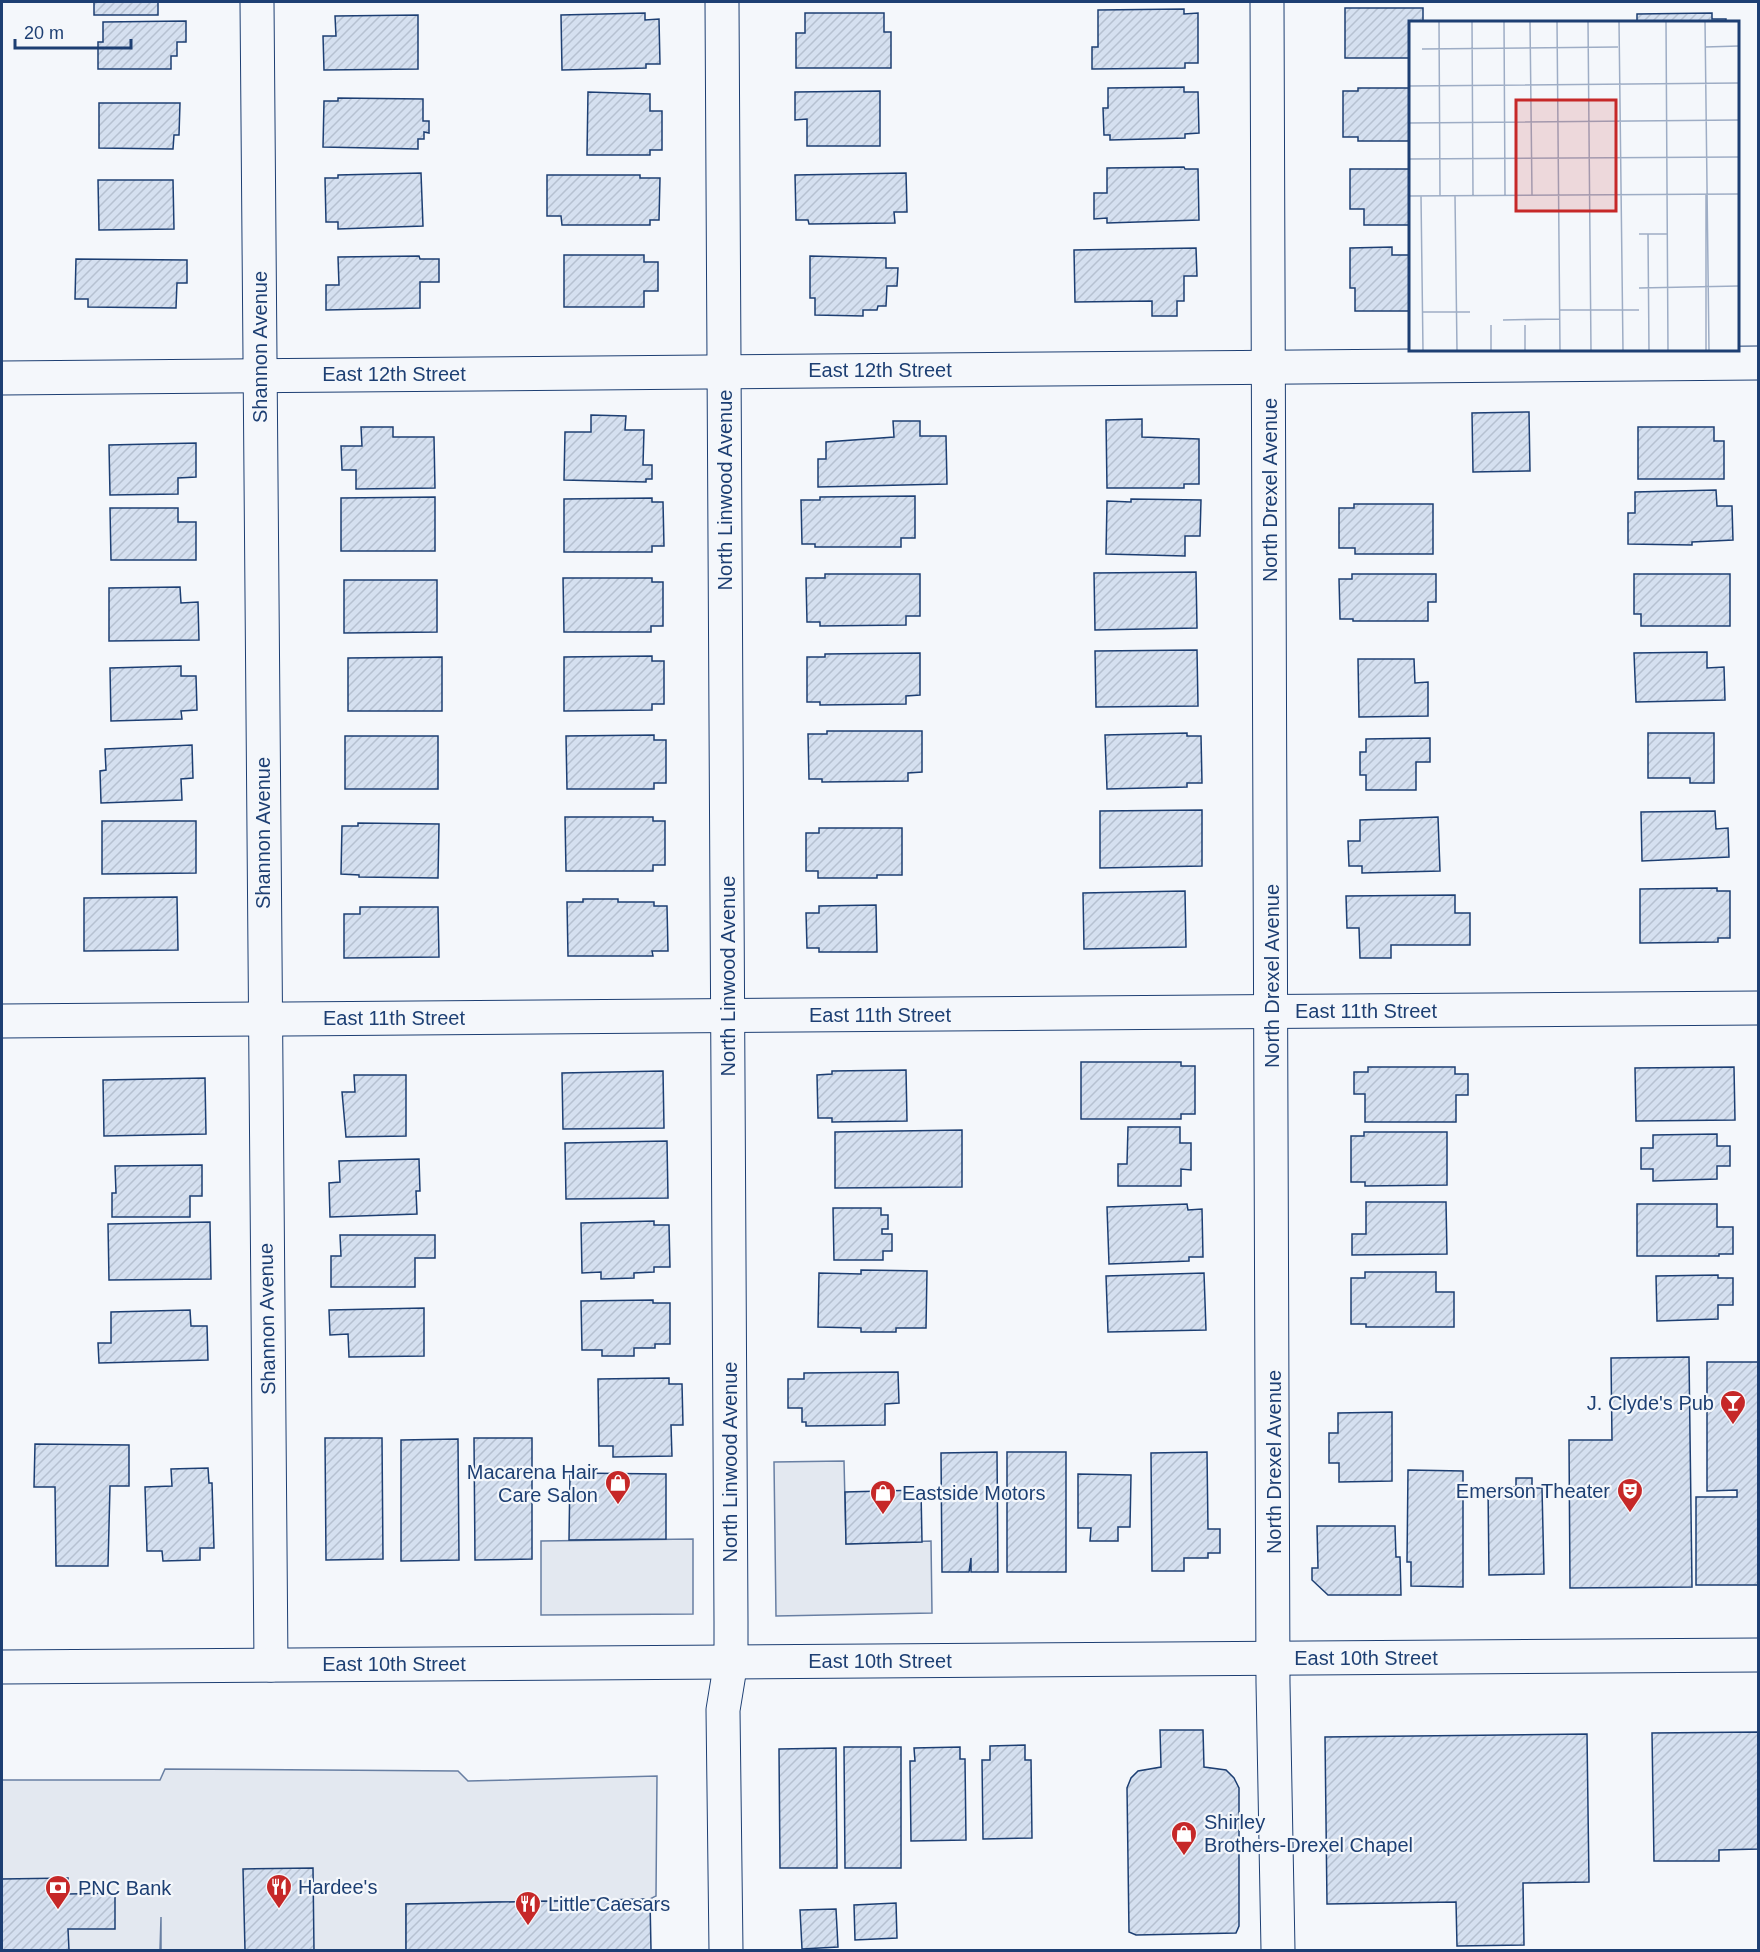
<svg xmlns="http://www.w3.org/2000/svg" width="1760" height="1952" viewBox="0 0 1760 1952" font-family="Helvetica,sans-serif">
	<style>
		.parking { fill: #e3e8f0; stroke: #687fa3; stroke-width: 1.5 }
		.building { fill: url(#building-hatch); stroke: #1d3f73; stroke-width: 1.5 }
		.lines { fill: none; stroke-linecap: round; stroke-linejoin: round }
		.minor-casing { stroke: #1d3f73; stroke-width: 35 }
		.major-casing { stroke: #1d3f73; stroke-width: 35 }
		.minor { stroke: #f4f7fb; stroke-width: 33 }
		.major { stroke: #f4f7fb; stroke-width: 33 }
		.labels { text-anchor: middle; stroke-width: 4.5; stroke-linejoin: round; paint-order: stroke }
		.street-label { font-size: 20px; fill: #1d3f73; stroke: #f4f7fb }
		.poi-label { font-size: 20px; fill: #1d3f73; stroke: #f4f7fb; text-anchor: start }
		.inset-road { fill: none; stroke: #9eadc5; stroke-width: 1.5 }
		.view { fill: #c62828; fill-opacity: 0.15; stroke: #c62828; stroke-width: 3 }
		.inset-edge { fill: none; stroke: #1d3f73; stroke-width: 3 }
	</style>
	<defs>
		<pattern id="building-hatch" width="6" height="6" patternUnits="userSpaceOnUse" patternTransform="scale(1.5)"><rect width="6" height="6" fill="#d5e0f0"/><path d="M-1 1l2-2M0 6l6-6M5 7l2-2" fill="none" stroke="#b6c1d1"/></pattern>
	</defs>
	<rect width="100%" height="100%" fill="#f4f7fb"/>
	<g class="parking">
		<polygon points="844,1461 846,1544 931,1541 932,1613 776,1616 774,1462"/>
		<polygon points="693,1539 693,1614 541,1615 541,1541"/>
		<polygon points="165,1769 458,1771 468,1781 657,1776 656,1896 650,1899 406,1904 406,1950 161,1950 161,1917 160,1950 2,1950 2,1780 160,1780"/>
	</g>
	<g class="building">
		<rect x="94" y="2" width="64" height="13"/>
		<polygon points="1345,8 1423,8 1423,22 1410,22 1410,58 1345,58"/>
		<polygon points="1184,9 1184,14 1198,13 1198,63 1185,63 1185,68 1092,69 1092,47 1098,47 1098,10"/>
		<polygon points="645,13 645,20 659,19 660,64 646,64 646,68 562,70 561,15"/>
		<polygon points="805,13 884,13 884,32 891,32 891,68 796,68 796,33 805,33"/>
		<polygon points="1712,13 1712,19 1726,19 1726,22 1637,22 1637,14"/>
		<polygon points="418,15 418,69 324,70 323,36 336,36 335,16"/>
		<polygon points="186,21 186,42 177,42 177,56 171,56 171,69 98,69 98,42 103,42 103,22"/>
		<polygon points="1184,87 1184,92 1198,92 1199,133 1185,134 1185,138 1110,140 1110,135 1104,135 1103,108 1108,108 1108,88"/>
		<polygon points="1358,88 1410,88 1410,141 1358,141 1358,137 1343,137 1343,91 1358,91"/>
		<polygon points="880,91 880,146 807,146 807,119 795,120 795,92"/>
		<polygon points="588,92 650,94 650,111 662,111 662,150 650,150 650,155 587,155"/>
		<polygon points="338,98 423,99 423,121 429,121 429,133 424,132 424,139 418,139 418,149 323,147 324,101 338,101"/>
		<polygon points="99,103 180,103 179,135 174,135 173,149 99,148"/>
		<polygon points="1184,167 1185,169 1198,169 1199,220 1107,223 1107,218 1094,219 1094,193 1107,193 1107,168"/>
		<polygon points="1350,169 1410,169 1410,225 1364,225 1364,209 1350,209"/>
		<polygon points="421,173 423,226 338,229 338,222 326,222 325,178 338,178 338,175"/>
		<polygon points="906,173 907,212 894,212 895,223 809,224 808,220 796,220 795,175"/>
		<polygon points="547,175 640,175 640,178 660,178 659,220 650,220 650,225 562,225 561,216 547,216"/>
		<polygon points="98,180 173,180 174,229 99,230"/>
		<polygon points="1392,247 1392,255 1410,255 1410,311 1355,311 1355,288 1350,288 1350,248"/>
		<polygon points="1196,248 1197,276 1184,276 1184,301 1177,301 1177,316 1152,316 1152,301 1075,302 1074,250"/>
		<polygon points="564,255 644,255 644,262 658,262 658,291 644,291 644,307 564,307"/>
		<polygon points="419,256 420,259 439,259 439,282 420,282 420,308 326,310 326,285 339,285 338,257"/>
		<polygon points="810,256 886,258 886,268 898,268 897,286 887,286 886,306 878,306 877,310 863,310 863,316 815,315 815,298 810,298"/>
		<polygon points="76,259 187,260 187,283 177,283 176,308 88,307 88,299 75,299"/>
		<polygon points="1529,412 1530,471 1473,472 1472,413"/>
		<polygon points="591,415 626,416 625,430 644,430 643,465 652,465 652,479 646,479 646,482 564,480 565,432 591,432"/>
		<polygon points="1142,419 1142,437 1199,439 1199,484 1184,484 1184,488 1107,488 1106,420"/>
		<polygon points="893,421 920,421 920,436 946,436 947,484 818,487 818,459 826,459 826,442 894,437"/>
		<polygon points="361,427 393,427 393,437 434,437 435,488 356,489 356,470 342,470 341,446 362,446"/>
		<polygon points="1638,427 1714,427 1714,441 1724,441 1724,479 1638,479"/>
		<polygon points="196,443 196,477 178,478 178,494 110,495 109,445"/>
		<polygon points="1716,490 1717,506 1732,506 1733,540 1692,542 1692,545 1628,544 1628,513 1635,513 1635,492"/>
		<polygon points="915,496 915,538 901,538 901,547 815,547 815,544 802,544 801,500 820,500 820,497"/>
		<polygon points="435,497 435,551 341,551 341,498"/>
		<polygon points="652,498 652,502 663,502 664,546 652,546 652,552 564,552 564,499"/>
		<polygon points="1131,499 1201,500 1200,536 1185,536 1185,556 1106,554 1107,501 1131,502"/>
		<polygon points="1354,504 1433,504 1433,554 1355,554 1355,548 1339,548 1339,508 1354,508"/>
		<polygon points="110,508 178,508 178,522 196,522 196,560 111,560"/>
		<polygon points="1196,572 1197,628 1095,630 1094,573"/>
		<polygon points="825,574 920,574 920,616 906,616 906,625 820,626 820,622 807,622 806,578 825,578"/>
		<polygon points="1352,574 1436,574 1436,602 1428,602 1428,621 1353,621 1353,619 1340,619 1339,579 1352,579"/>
		<polygon points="1634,574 1730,574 1730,626 1641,626 1641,614 1634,614"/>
		<polygon points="563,578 652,578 652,582 663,582 663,626 651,626 651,632 564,632"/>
		<polygon points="344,580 437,580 437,632 344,633"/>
		<polygon points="180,587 181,603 198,602 199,640 109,641 109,588"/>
		<polygon points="1197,650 1198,706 1096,707 1095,651"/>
		<polygon points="1707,652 1707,668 1724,667 1725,700 1636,702 1634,653"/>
		<polygon points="920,653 920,695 906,696 906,704 820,705 820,702 807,702 807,657 825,657 825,654"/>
		<polygon points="652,656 652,661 664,661 664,704 652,704 652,710 564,711 564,657"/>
		<polygon points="442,657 442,711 348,711 348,658"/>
		<polygon points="1358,659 1414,659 1415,683 1428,682 1428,716 1359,717"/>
		<polygon points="181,666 181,676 196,676 197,710 181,711 182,719 111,721 110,668"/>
		<polygon points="827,731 922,731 922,772 908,773 908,781 822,782 822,779 809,779 808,734 827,734"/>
		<polygon points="1187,733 1187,736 1201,736 1202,783 1187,783 1187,787 1107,789 1105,735"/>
		<polygon points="1648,733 1714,733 1714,783 1690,783 1690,778 1648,778"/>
		<polygon points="654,735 654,740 666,740 666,783 654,783 654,789 567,789 566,736"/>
		<rect x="345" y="736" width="93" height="53"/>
		<polygon points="1430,738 1430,762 1416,762 1416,790 1366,790 1366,775 1360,775 1360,752 1366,752 1366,739"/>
		<polygon points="192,745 193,778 181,779 182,800 101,803 100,771 106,770 105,749"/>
		<polygon points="1202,810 1202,866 1100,868 1100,811"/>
		<polygon points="1715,811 1716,829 1728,828 1729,857 1642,861 1641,812"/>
		<polygon points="565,817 653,817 653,821 665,821 665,865 653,865 653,871 566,871"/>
		<polygon points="1438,817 1440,871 1362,873 1362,866 1349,866 1348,841 1360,841 1360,820"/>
		<polygon points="102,821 196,821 196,873 102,874"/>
		<polygon points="358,823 439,824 438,878 359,877 359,875 341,874 342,826 358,826"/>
		<polygon points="819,828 902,828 902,875 877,875 877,878 818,878 818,871 806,871 806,833 819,833"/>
		<polygon points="1717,888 1717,891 1730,891 1730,938 1718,938 1718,942 1640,943 1640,889"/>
		<polygon points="1185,891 1186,947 1084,949 1083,893"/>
		<polygon points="1455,895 1455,913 1470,913 1470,945 1391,945 1391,958 1360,958 1359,928 1347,928 1346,896"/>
		<polygon points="177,897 178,950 84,951 84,898"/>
		<polygon points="583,899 618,899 618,902 654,902 654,906 667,906 668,951 652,951 653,956 568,956 567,902 583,902"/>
		<polygon points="876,905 877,952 819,952 819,948 807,948 806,913 819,913 819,906"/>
		<polygon points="360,907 438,907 439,957 344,958 344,914 360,914"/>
		<polygon points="1081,1062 1181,1062 1181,1066 1195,1066 1195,1114 1181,1114 1181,1119 1081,1119"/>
		<polygon points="1368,1067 1455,1067 1455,1074 1468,1074 1468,1095 1456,1095 1456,1122 1365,1122 1365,1094 1354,1094 1354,1072 1368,1072"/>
		<polygon points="1734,1067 1735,1120 1636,1121 1635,1068"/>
		<polygon points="906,1070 907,1121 832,1122 832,1118 818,1118 817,1075 832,1074 832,1071"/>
		<polygon points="663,1071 664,1128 563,1129 562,1073"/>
		<polygon points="354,1075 406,1075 406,1136 346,1137 342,1092 355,1092"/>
		<polygon points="205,1078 206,1134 104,1136 103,1080"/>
		<polygon points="1128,1127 1180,1127 1180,1143 1191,1143 1191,1170 1181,1169 1181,1186 1118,1186 1118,1164 1127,1164"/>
		<polygon points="962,1130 962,1187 835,1188 835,1132"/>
		<polygon points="1364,1132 1447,1132 1447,1185 1365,1186 1365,1182 1351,1182 1351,1136 1364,1136"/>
		<polygon points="1717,1134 1717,1146 1730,1146 1730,1166 1717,1166 1717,1179 1653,1181 1653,1169 1641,1169 1641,1148 1653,1148 1653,1135"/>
		<polygon points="667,1141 668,1198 566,1199 565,1143"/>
		<polygon points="419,1159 420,1191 416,1191 417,1214 330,1217 329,1183 340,1182 339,1161"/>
		<polygon points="202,1165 202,1196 190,1196 190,1217 112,1217 112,1193 116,1193 115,1166"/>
		<polygon points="1366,1202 1446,1202 1447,1254 1352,1255 1352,1234 1366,1234"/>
		<polygon points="1187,1204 1188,1210 1202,1209 1203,1257 1189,1257 1189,1261 1109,1264 1107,1207"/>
		<polygon points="1637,1204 1717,1204 1717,1227 1733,1227 1733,1254 1719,1254 1719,1256 1637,1256"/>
		<polygon points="833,1208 881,1208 881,1215 888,1215 888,1229 882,1229 882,1234 892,1234 892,1251 883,1251 883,1260 834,1260"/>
		<polygon points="654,1221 654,1225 669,1225 670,1267 654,1267 654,1272 634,1273 634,1278 601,1279 601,1272 582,1273 581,1223"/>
		<polygon points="210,1222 211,1279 109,1280 108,1224"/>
		<polygon points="340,1235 435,1235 435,1258 415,1258 415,1287 331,1287 331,1256 341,1256"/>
		<polygon points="861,1270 927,1271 926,1328 896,1328 896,1332 861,1332 861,1328 818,1327 819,1273 861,1274"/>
		<polygon points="1365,1272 1436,1272 1436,1292 1454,1292 1454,1327 1366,1327 1366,1324 1351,1324 1351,1278 1365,1278"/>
		<polygon points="1204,1273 1206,1330 1108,1332 1106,1276"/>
		<polygon points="1718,1275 1718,1278 1733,1278 1733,1305 1718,1305 1718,1319 1657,1321 1656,1276"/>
		<polygon points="653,1300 653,1303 670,1303 670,1344 655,1344 655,1348 634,1348 634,1356 602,1356 602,1350 582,1350 581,1301"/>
		<polygon points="424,1308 424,1356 349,1357 348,1334 330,1335 329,1310"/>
		<polygon points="190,1310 191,1326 207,1326 208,1360 99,1363 98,1343 111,1343 111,1312"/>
		<polygon points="1689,1357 1692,1587 1570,1588 1569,1440 1612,1440 1611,1358"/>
		<polygon points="1707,1362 1758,1362 1758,1585 1696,1585 1696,1497 1737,1497 1737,1490 1707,1491"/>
		<polygon points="898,1372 899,1403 885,1404 885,1425 806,1426 806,1422 802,1422 802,1408 788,1408 788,1379 804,1379 804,1373"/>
		<polygon points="669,1378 669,1384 682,1384 683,1425 671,1425 672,1456 613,1457 613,1446 599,1446 598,1379"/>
		<polygon points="1392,1412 1392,1481 1339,1482 1339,1463 1329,1463 1329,1433 1338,1433 1338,1413"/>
		<polygon points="325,1438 382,1438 383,1559 326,1560"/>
		<polygon points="474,1438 532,1438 532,1559 475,1560"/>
		<polygon points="458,1439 459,1560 401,1561 401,1440"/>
		<polygon points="35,1444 129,1445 129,1486 110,1486 108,1566 56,1566 55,1487 34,1487"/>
		<polygon points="997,1452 998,1572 971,1572 971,1558 969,1572 942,1572 941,1453"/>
		<rect x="1007" y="1452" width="59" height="120"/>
		<polygon points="1207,1452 1208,1529 1220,1529 1220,1553 1208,1553 1208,1558 1184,1558 1184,1571 1152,1571 1151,1453"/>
		<polygon points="208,1468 209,1483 212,1483 214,1548 200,1548 200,1560 163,1561 162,1551 147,1551 145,1487 172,1486 171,1469"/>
		<polygon points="1408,1470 1463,1471 1463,1587 1411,1586 1411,1562 1407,1562"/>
		<polygon points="570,1473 666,1474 666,1539 569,1540"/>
		<polygon points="1078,1474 1131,1475 1130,1527 1118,1527 1118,1541 1090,1541 1091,1528 1078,1528"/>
		<polygon points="1516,1478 1532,1478 1532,1488 1542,1488 1544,1574 1489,1575 1488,1487 1516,1487"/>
		<polygon points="921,1490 922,1542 846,1544 845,1492"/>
		<polygon points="1317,1526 1395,1526 1396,1557 1400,1557 1401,1595 1328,1595 1312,1580 1312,1568 1318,1568"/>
		<polygon points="1160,1730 1203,1730 1204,1767 1226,1770 1234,1778 1239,1788 1239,1926 1236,1933 1136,1935 1129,1932 1127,1788 1131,1778 1138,1771 1161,1767"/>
		<polygon points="1758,1732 1758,1849 1719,1850 1719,1861 1654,1861 1652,1733"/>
		<polygon points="1587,1734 1589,1882 1523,1883 1524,1945 1457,1946 1456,1902 1327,1904 1325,1737"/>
		<polygon points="1025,1745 1025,1760 1031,1760 1032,1838 983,1839 982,1760 990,1760 990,1746"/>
		<polygon points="844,1747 901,1747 901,1868 845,1868"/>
		<polygon points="960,1747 960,1759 965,1759 966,1840 911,1841 910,1761 915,1761 914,1748"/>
		<polygon points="836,1748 837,1868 780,1868 779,1749"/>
		<polygon points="313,1868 314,1950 245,1950 243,1869"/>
		<polygon points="68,1878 68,1894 115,1893 115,1929 68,1929 69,1950 2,1950 2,1879"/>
		<polygon points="650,1899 651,1950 406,1950 406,1904"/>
		<polygon points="896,1903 897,1938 855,1940 854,1905"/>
		<polygon points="836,1909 838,1947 802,1949 800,1910"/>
	</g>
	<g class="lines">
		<defs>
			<g id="minor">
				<polyline points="257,2 271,1665"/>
				<polyline points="722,2 731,1621 731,1661 723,1710 726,1950"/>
				<polyline points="1267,2 1273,1683 1278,1950"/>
				<polyline points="2,378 1758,363"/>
				<polyline points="2,1021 1758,1008"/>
			</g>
			<polyline id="major" points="2,1667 1758,1655"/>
		</defs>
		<use href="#minor" class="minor-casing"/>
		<use href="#major" class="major-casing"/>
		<use href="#minor" class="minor"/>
		<use href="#major" class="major"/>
	</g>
	<defs>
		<symbol id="bar-pin" viewBox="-11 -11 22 30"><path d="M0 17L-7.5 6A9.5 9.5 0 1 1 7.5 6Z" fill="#c62828" stroke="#f4f7fb"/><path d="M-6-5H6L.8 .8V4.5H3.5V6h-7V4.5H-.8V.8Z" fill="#fff"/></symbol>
		<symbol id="shop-pin" viewBox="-11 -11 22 30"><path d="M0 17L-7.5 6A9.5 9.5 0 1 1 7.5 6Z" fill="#c62828" stroke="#f4f7fb"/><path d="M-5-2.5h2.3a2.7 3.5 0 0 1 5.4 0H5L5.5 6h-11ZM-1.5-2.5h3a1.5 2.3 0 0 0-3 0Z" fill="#fff"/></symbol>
		<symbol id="theatre-pin" viewBox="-11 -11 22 30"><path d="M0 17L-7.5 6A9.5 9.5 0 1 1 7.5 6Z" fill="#c62828" stroke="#f4f7fb"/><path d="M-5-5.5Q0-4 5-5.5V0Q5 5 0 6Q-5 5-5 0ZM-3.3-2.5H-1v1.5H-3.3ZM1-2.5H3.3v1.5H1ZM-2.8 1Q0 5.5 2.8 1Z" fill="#fff"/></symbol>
		<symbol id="restaurant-pin" viewBox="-11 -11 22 30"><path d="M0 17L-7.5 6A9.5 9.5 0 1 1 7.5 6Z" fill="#c62828" stroke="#f4f7fb"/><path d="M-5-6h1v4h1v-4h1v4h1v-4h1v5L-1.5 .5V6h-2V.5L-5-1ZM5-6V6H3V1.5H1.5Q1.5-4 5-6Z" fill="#fff"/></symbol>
		<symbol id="bank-pin" viewBox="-11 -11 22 30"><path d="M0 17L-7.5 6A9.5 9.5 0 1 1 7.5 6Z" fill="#c62828" stroke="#f4f7fb"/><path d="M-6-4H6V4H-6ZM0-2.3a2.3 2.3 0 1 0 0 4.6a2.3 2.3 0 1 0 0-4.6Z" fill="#fff"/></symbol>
	</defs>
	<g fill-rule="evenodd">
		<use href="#bar-pin" x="1718" y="1388" width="30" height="40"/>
		<use href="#shop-pin" x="603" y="1468" width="30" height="40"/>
		<use href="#theatre-pin" x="1615" y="1476" width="30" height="40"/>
		<use href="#shop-pin" x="868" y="1478" width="30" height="40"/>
		<use href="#shop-pin" x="1169" y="1819" width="30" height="40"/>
		<use href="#restaurant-pin" x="264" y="1872" width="30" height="40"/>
		<use href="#bank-pin" x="43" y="1873" width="30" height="40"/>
		<use href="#restaurant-pin" x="513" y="1889" width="30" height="40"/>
	</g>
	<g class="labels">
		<g class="street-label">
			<text transform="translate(260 347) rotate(-90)" y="7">Shannon Avenue</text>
			<text x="880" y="377">East 12th Street</text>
			<text x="394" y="381">East 12th Street</text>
			<text transform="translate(725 490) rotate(-90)" y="7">North Linwood Avenue</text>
			<text transform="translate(1270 490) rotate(-90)" y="7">North Drexel Avenue</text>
			<text transform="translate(263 833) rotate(-90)" y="7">Shannon Avenue</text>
			<text transform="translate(728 976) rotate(-90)" y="7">North Linwood Avenue</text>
			<text transform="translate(1272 976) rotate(-90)" y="7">North Drexel Avenue</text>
			<text x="1366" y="1018">East 11th Street</text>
			<text x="880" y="1022">East 11th Street</text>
			<text x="394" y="1025">East 11th Street</text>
			<text transform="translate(267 1319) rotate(-91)" y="7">Shannon Avenue</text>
			<text transform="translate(730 1462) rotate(-90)" y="7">North Linwood Avenue</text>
			<text transform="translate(1274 1462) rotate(-90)" y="7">North Drexel Avenue</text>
			<text x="1366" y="1665">East 10th Street</text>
			<text x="880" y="1668">East 10th Street</text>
			<text x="394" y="1671">East 10th Street</text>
		</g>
		<g class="poi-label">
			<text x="1714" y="1410" text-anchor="end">J. Clyde's Pub</text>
			<text x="598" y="1479" text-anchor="end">Macarena Hair<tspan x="598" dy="23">Care Salon</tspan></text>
			<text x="1610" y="1498" text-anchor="end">Emerson Theater</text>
			<text x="902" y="1500">Eastside Motors</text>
			<text x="1204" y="1829">Shirley<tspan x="1204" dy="23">Brothers-Drexel Chapel</tspan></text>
			<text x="298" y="1894">Hardee's</text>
			<text x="78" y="1895">PNC Bank</text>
			<text x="548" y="1911">Little Caesars</text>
		</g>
	</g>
	<g transform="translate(1409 21)">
		<rect width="330" height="330" fill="#f4f7fb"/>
		<path class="inset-road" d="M30,0L31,175M63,0L64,175M95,0L96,174M121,0L123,174M148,0L151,330M179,0L182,330M210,0L214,330M257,0L259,330M296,0L300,330M296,26L330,25M13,28L209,26M0,65L330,62M0,102L330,99M0,138L330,136M297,174V330M0,175L330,173M12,175L14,330M46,175L48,330M230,213H258M239,213L240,330M230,267L330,265M150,289H230M14,291H61M94,299L150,298M82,304V330M116,304V330"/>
		<path class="view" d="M107,79H207V190H107Z"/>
		<rect width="330" height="330" class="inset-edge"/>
	</g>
	<rect width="1760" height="1952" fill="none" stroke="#1d3f73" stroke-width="6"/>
	<path d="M15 39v9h116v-9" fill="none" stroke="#1d3f73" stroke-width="3"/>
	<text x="24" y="39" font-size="18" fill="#1d3f73" stroke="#f4f7fb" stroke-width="4.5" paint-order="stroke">20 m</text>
</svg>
